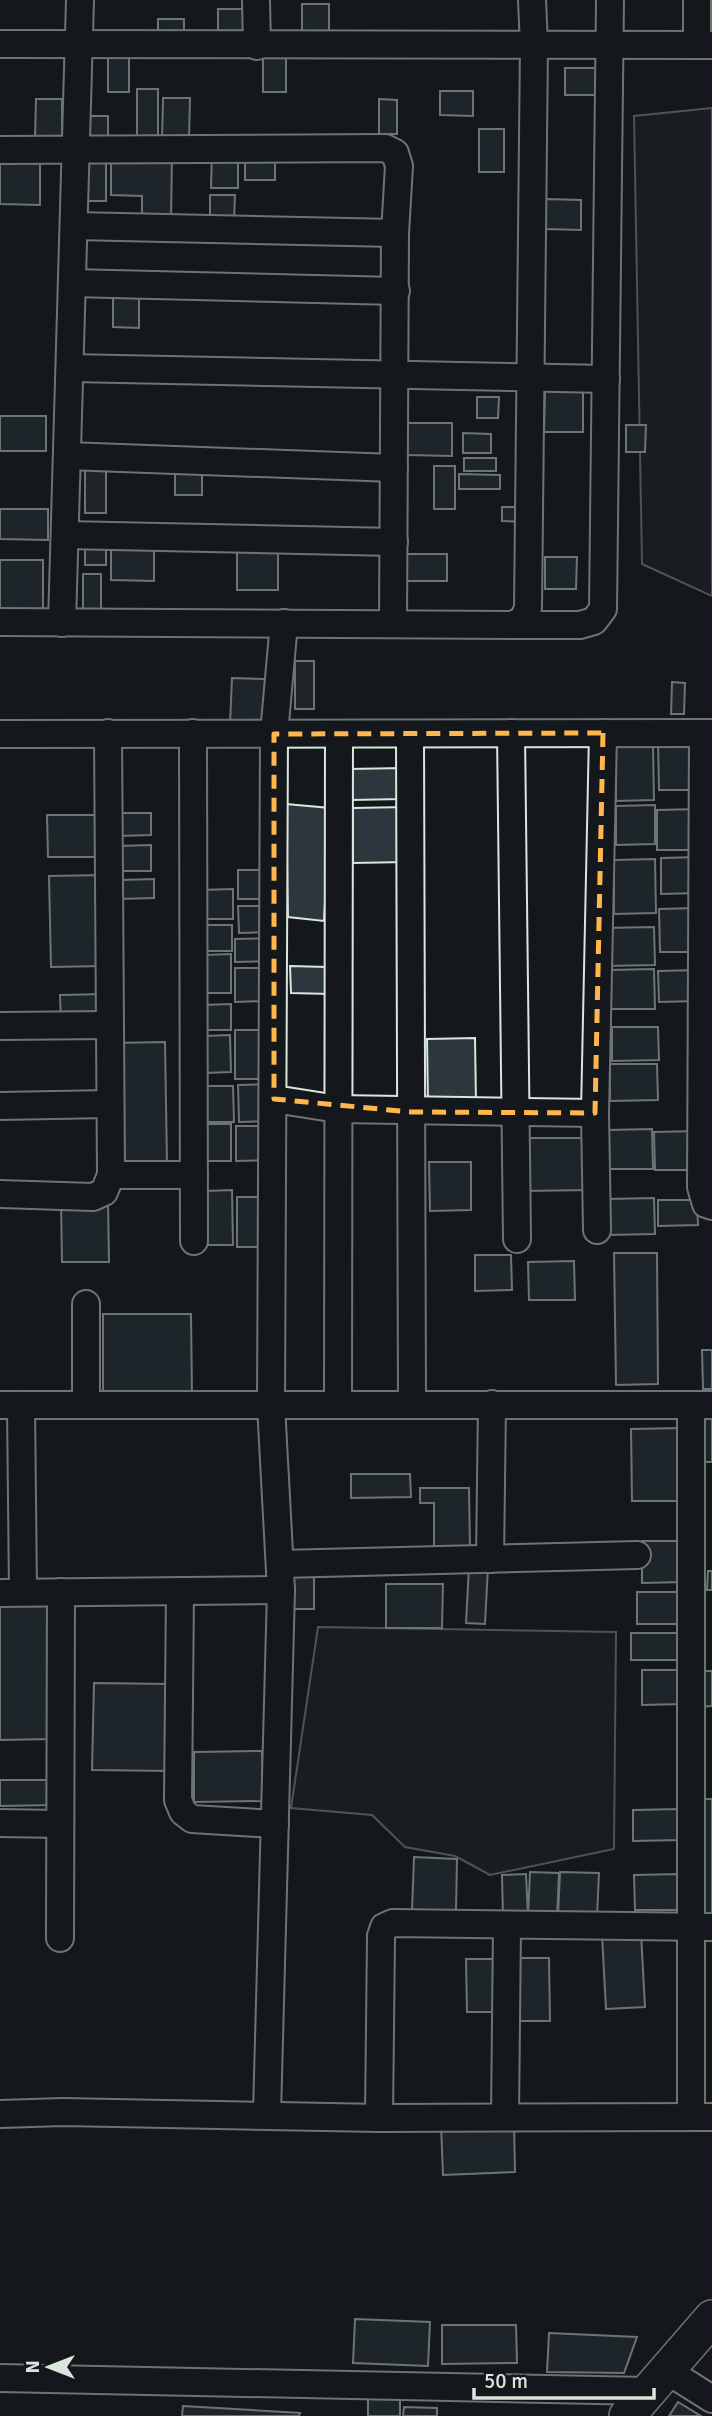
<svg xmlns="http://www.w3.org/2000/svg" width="712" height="2416" viewBox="0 0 712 2416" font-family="Signika,sans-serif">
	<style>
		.green { fill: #202428; stroke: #939e99; stroke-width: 2 }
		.building { fill: #2c363c; stroke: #d8e6dc; stroke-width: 2 }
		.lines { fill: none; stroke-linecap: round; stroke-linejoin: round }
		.minor-casing { stroke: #d8e6dc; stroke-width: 30 }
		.major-casing { stroke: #d8e6dc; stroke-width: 38 }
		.minor { stroke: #14181c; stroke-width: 26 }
		.major { stroke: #14181c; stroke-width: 35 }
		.marked { fill: none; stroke: #ffb74d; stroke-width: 5; stroke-dasharray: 14 9; stroke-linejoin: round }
	</style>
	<rect width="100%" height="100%" fill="#14181c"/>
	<g class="green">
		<polygon points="712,108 712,596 642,564 634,116"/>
		<polygon points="318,1627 616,1632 614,1849 490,1875 455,1856 405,1847 372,1815 291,1808"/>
	</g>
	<g class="building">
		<polygon points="302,4 329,4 329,38 302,37"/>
		<polygon points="218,9 249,9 249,32 218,31"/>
		<rect x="158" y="19" width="26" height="19"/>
		<polygon points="263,55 286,56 286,92 263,92"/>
		<rect x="108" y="58" width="21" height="34"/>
		<rect x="565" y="68" width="39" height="27"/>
		<rect x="137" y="89" width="21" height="49"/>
		<polygon points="440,91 473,91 473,116 440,115"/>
		<polygon points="163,98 190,98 189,140 162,140"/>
		<polygon points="36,99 62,99 62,139 35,139"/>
		<polygon points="379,99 397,100 397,134 379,134"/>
		<rect x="86" y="116" width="22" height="25"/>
		<rect x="479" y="129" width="25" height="43"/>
		<polygon points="212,150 238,150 238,188 211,188"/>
		<polygon points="111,153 172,154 171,220 142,219 142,196 111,195"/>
		<polygon points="85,155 106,155 106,201 84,201"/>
		<rect x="245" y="156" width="30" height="24"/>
		<polygon points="0,157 40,157 40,205 0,204"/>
		<polygon points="210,195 235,195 234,221 210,221"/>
		<polygon points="545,199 581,200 581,230 545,229"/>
		<polygon points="113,285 139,285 139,328 113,327"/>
		<polygon points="545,390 583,390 583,432 544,432"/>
		<polygon points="477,397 499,397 498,418 477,418"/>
		<rect x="0" y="416" width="46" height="35"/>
		<polygon points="407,423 452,423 452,456 407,455"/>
		<polygon points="626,425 646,425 645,452 626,452"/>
		<polygon points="463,433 491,434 491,453 463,453"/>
		<rect x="464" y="458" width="32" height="13"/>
		<rect x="434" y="466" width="21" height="43"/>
		<rect x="175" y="467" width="27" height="28"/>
		<rect x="85" y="470" width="21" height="43"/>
		<polygon points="459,474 500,475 500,489 459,489"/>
		<polygon points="502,507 525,507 525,522 502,521"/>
		<polygon points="0,509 48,509 48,540 0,539"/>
		<polygon points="111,537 154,537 154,581 111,580"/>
		<rect x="85" y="540" width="21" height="25"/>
		<rect x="237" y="546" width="41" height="44"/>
		<rect x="406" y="554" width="41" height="27"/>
		<polygon points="545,557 577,557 576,589 545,589"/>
		<rect x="0" y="560" width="43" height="50"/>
		<rect x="83" y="574" width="18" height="37"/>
		<rect x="295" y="661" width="19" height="48"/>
		<polygon points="232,678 265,679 263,725 230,724"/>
		<polygon points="672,682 685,683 684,714 671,714"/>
		<polygon points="616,742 653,742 654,800 616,801"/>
		<polygon points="658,743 698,743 699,790 659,790"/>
		<polygon points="403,768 403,799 350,800 349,769"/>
		<polygon points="286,804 330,808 324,921 288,917"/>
		<polygon points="655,805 655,844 616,845 616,806"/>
		<polygon points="406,807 407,862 353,863 353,808"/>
		<polygon points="699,809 699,850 657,850 657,810"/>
		<polygon points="117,813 151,813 151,835 118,836"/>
		<polygon points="47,815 100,815 101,857 48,857"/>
		<polygon points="151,845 151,871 119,871 119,846"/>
		<polygon points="699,857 699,893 661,894 661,858"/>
		<polygon points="655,859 656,913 614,914 614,860"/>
		<rect x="238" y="870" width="31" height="29"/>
		<polygon points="103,875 104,966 51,967 49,876"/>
		<polygon points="154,879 154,898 120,899 120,880"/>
		<polygon points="233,889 233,919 200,919 200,890"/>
		<polygon points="238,906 267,906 267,932 239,933"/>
		<polygon points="697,908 698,952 660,952 659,909"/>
		<rect x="201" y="925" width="31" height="26"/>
		<polygon points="654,927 655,965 604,966 604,928"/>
		<polygon points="269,938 269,961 235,962 235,939"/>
		<polygon points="231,954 231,993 204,993 204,955"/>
		<polygon points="290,966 327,967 330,994 291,993"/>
		<polygon points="235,968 266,968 267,1001 235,1002"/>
		<polygon points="654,969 655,1009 609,1009 608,970"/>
		<polygon points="698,970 698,1001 659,1002 658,971"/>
		<polygon points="106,994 106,1022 61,1023 60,995"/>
		<polygon points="231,1004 231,1030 203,1030 203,1005"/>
		<polygon points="612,1027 658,1027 659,1060 612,1061"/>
		<polygon points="235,1030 268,1030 269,1079 235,1079"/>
		<polygon points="230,1035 231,1072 205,1073 204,1036"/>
		<polygon points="475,1038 476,1103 428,1103 427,1039"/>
		<polygon points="165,1042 167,1163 115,1164 112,1043"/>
		<polygon points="610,1064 657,1064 658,1100 610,1101"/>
		<polygon points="268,1084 269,1121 239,1122 238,1085"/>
		<polygon points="204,1086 233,1086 234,1122 205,1122"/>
		<rect x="204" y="1124" width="27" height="37"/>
		<polygon points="236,1126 268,1126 269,1160 236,1161"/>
		<polygon points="652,1129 653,1169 609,1169 608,1130"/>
		<polygon points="697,1131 697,1170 655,1170 654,1132"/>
		<polygon points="523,1138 588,1138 589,1190 524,1191"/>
		<polygon points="429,1162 471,1162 471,1210 430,1211"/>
		<polygon points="232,1190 233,1245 206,1245 206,1191"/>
		<rect x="237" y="1197" width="32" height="50"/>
		<polygon points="654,1198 655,1234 606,1235 606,1199"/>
		<polygon points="658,1200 697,1200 698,1225 658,1226"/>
		<polygon points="108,1202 109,1262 62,1262 61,1203"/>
		<polygon points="614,1253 657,1253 658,1384 616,1385"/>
		<polygon points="475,1255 511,1255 512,1290 475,1291"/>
		<polygon points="574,1261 575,1300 529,1300 528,1262"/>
		<polygon points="103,1314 191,1314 192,1396 103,1396"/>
		<polygon points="702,1350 712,1350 712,1389 703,1389"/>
		<polygon points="703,1417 712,1417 712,1462 704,1462"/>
		<polygon points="681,1428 681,1501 632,1501 631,1429"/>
		<polygon points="351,1474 410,1474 411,1497 351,1498"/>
		<polygon points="420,1488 469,1488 470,1549 434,1550 434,1503 420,1503"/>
		<polygon points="642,1541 684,1541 684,1582 642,1583"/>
		<polygon points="469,1566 488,1567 485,1624 466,1623"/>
		<polygon points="708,1571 712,1571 712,1590 707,1590"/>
		<polygon points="289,1574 314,1574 314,1609 290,1609"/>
		<polygon points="386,1584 443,1584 442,1628 386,1628"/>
		<rect x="637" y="1592" width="42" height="32"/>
		<polygon points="48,1599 50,1739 0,1740 0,1600"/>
		<rect x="631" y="1633" width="46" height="27"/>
		<polygon points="642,1670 682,1670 682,1704 642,1705"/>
		<polygon points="696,1671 712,1671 712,1706 696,1707"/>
		<polygon points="94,1683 171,1684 170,1771 92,1770"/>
		<polygon points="262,1751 263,1801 194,1802 194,1752"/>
		<polygon points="0,1780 54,1780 54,1805 0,1806"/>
		<polygon points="699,1799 712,1799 712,1917 701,1917"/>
		<polygon points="680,1809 681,1840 633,1841 633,1810"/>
		<polygon points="414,1857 457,1859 456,1911 412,1910"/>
		<polygon points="530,1872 559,1873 557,1918 528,1917"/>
		<polygon points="560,1872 599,1873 597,1917 558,1916"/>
		<polygon points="526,1874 528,1917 503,1918 502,1875"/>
		<polygon points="679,1874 679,1910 635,1910 634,1875"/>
		<polygon points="641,1933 645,2007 606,2009 602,1935"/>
		<polygon points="520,1958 549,1958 550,2021 520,2021"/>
		<polygon points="466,1959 499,1959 499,2012 467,2012"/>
		<polygon points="514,2123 515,2172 443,2175 441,2125"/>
		<polygon points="355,2319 430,2322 428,2366 353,2363"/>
		<polygon points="442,2325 516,2325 517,2363 442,2364"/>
		<polygon points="549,2333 637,2337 624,2373 547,2372"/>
		<polygon points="400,2387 400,2416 368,2416 368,2388"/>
		<polygon points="678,2402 701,2416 669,2416"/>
		<polygon points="183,2406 300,2413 299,2416 182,2416"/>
		<polygon points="404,2407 437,2408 437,2416 403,2416"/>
	</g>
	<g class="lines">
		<defs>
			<g id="minor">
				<polyline points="256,0 257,46"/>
				<polyline points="0,44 712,45"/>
				<polyline points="697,45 697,0"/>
				<polyline points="0,150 385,148 395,153 399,166 395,233 393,624"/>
				<polyline points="74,226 395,233"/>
				<polyline points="72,283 396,291"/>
				<polyline points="70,368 606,379"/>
				<polyline points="67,456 394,468"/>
				<polyline points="65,535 394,542"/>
				<polyline points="0,622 512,625 523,620 528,608 534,45 532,0"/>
				<polyline points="62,623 80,0"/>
				<polyline points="512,625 580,625 594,621 603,609 610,0"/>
				<polyline points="193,733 194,1241"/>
				<polyline points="511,733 517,1239"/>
				<polyline points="703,733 701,1187 706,1204 712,1206"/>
				<polyline points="0,734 712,733"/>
				<polyline points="410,734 412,1404"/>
				<polyline points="0,1026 109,1025"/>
				<polyline points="274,1099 338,1109 595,1113"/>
				<polyline points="0,1106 109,1104"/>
				<polyline points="111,1175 194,1175"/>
				<polyline points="0,1194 93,1197 104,1192 111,1175 108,733"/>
				<polyline points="597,1230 595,1113 603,733"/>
				<polyline points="338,1404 339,735"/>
				<polyline points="0,1405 712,1405"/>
				<polyline points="86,1405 86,1304"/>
				<polyline points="691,1405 691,2117"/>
				<polyline points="21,1406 23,1592"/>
				<polyline points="490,1559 492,1404"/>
				<polyline points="280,1564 637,1555"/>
				<polyline points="180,1591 178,1800 183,1812 192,1819 275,1824"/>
				<polyline points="0,1593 281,1590"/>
				<polyline points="0,1823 60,1824"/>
				<polyline points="60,1938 61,1592"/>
				<polyline points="0,2114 63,2112 379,2118 712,2117"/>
				<polyline points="267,2114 281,1590 271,1405 274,734 284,623"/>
				<polyline points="505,2117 507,1926"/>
				<polyline points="379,2118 381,1936 384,1927 393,1923 712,1927"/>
				<polyline points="666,2370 712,2399"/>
				<polyline points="0,2378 648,2391"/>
			</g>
			<polyline id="major" points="627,2416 712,2318"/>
		</defs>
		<use href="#minor" class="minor-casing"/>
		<use href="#major" class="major-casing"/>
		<use href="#minor" class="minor"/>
		<use href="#major" class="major"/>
	</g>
	<path d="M0 0H712V2416H0ZM603,733L595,1113L411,1112L274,1099V734Z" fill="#14181c" fill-opacity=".55" fill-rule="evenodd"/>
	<path class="marked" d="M603,733L595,1113L411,1112L274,1099V734Z"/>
	<g transform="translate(49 2367) rotate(270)" stroke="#14181c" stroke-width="5" paint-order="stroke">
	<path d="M0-5L12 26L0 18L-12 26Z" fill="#d8e6dc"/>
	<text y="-10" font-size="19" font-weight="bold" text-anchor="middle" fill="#d8e6dc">N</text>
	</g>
	<path d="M474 2388v10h180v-10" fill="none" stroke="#d8e6dc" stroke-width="3.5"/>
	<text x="484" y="2388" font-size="21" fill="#d8e6dc" stroke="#14181c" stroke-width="5" paint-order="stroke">50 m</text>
</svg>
